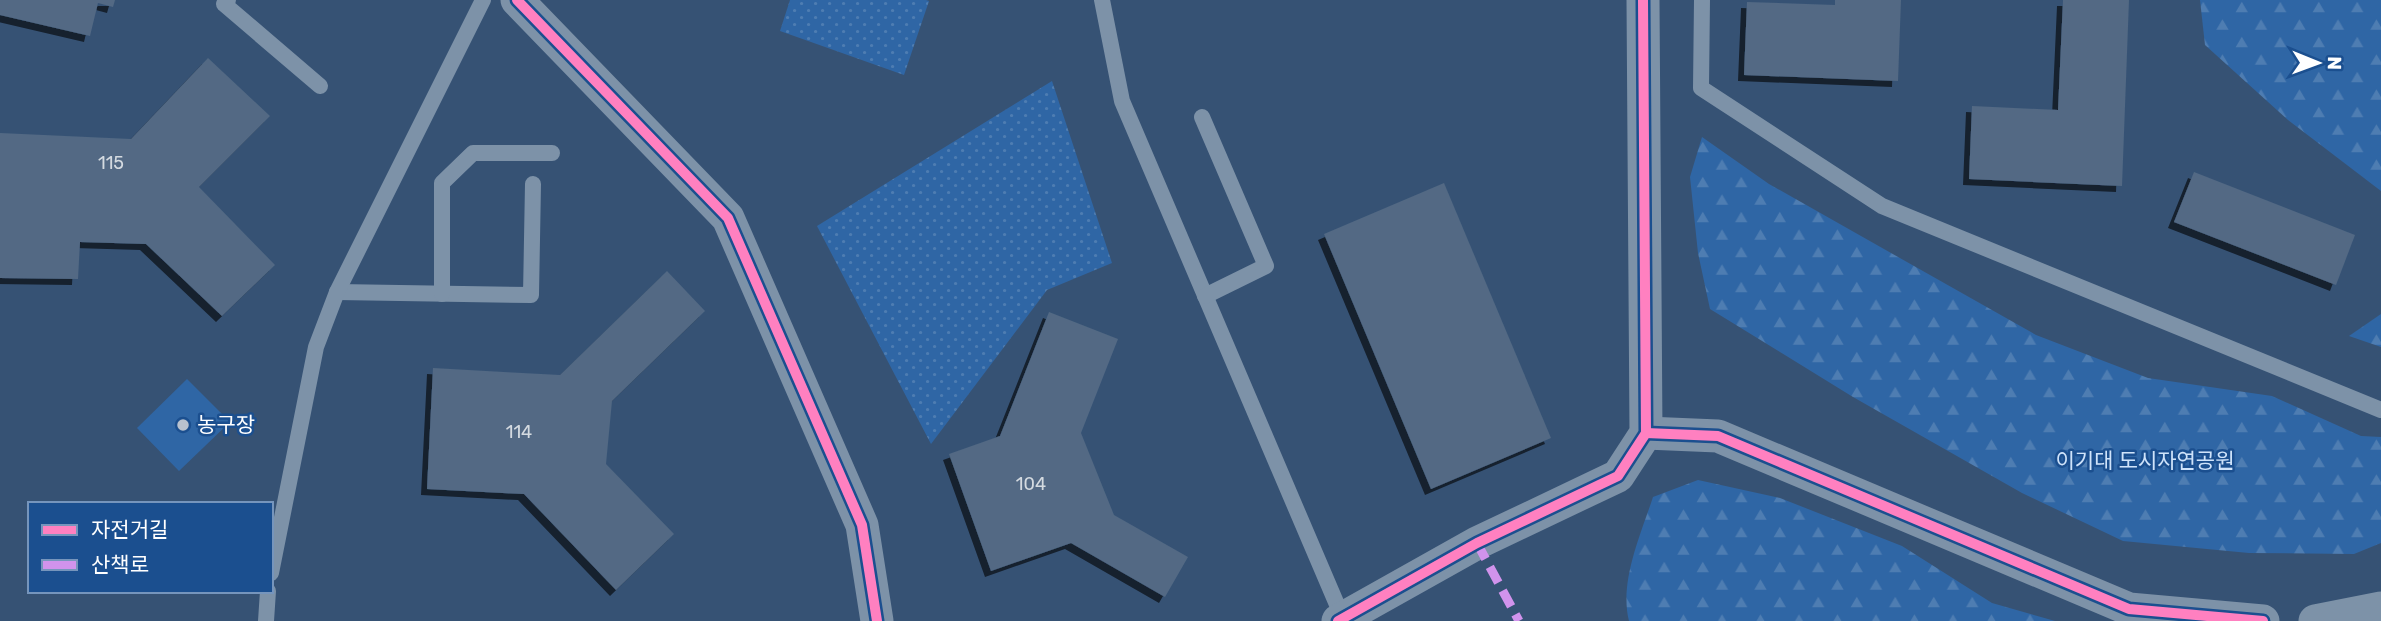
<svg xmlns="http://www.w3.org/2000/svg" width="2381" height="621" viewBox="0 0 2381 621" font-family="Rubik,'Noto Sans KR',sans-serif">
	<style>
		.grass { fill: url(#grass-dots) }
		.forest { fill: url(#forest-firs) }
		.pitch { fill: #2f66a5 }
		.building { fill: #526984; filter: url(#shadow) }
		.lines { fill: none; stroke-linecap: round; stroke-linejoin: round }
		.service { stroke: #7d92a8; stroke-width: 16 }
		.minor { stroke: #7d92a8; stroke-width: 33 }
		.quiet { stroke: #d193ec; stroke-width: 9; stroke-dasharray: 18 9; stroke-linecap: butt }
		.cycleway-casing { stroke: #1b4f8f; stroke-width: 15 }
		.cycleway { stroke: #ff80c0; stroke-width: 10 }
		.poi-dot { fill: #b9c2ce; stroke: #1b4f8f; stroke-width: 2.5 }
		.labels { text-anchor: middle; stroke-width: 5; stroke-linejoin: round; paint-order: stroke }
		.number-label { font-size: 18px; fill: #d4dae0 }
		.poi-label { font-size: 21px; fill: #fff; stroke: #1b4f8f; text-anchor: start }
		.park-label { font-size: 21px; fill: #cfe3fa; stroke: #1b4f8f }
	</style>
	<defs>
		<pattern id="grass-dots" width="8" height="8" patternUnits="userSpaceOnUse" patternTransform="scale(1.75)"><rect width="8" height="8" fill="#2f66a5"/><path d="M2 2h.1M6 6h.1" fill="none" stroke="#4e7db2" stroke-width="1.8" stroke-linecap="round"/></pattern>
		<pattern id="forest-firs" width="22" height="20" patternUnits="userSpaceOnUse" patternTransform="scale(1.75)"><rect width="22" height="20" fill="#2f66a5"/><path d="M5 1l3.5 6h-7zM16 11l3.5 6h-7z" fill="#4e7db2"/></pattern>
		<filter id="shadow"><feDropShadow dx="-6" dy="6" stdDeviation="0" flood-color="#0009"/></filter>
	</defs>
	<rect width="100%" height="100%" fill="#365274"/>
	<g class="grass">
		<polygon points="790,0 926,0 929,1 904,75 780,31"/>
		<polygon points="1052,81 1112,263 1047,290 931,444 817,226"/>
	</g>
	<g class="forest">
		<polygon points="2200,0 2381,0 2381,191 2288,120 2205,45"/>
		<polygon points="1702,137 1769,184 2036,335 2148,378 2272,396 2361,436 2381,437 2381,543 2354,554 2249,553 2123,541 2022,493 1853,397 1710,309 1698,253 1690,177"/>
		<polygon points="2381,314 2381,347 2349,336"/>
		<path d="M1698,480L1780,498L1902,546L1992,603L2055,621H1629C1619,582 1641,534 1653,497Z"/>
	</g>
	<polygon class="pitch" points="187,379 230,422 179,471 137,428"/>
	<g class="building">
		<polygon points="0,0 115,0 113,7 98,3 90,36 0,15"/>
		<polygon points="1835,0 1901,0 1898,81 1744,75 1747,2 1835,5"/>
		<polygon points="2063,0 2129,0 2122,186 1969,179 1972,106 2058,110"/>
		<polygon points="208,58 270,116 199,187 275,265 222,316 146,244 80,242 78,279 0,278 0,133 131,139"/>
		<polygon points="2194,172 2355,235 2336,285 2174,222"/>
		<polygon points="1444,183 1551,438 1431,489 1324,234"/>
		<polygon points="667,271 705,311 612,401 606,464 674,534 616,590 524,494 427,489 433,368 560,375"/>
		<polygon points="1049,312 1118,339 1081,433 1114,515 1188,557 1165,597 1071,543 991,571 949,454 1000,436"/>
	</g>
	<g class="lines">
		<g class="service">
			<polyline points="228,0 224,4 320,86"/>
			<polyline points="1102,0 1122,101 1344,621"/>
			<polyline points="1702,0 1701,88 1882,206 2381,410"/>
			<polyline points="1202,117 1266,266 1205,296"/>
			<polyline points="337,292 531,295 533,184"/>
			<polyline points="442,294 442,183 473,153 552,153"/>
			<polyline points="271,573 316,347 337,292 483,0"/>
			<polyline points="266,621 268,591"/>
		</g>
		<g class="minor">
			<polyline points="517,0 728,218 862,525 877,621"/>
			<polyline points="1646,433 1718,436 2129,609 2263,621"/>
			<polyline points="1338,621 1477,543 1618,476 1646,433 1643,0"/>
			<polyline points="2315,621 2381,608"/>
		</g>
		<polyline class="quiet" points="1477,543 1519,621"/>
		<defs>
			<g id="cycleway">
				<polyline points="517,0 728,218 862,525 877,621"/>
				<polyline points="1646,433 1718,436 2129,609 2263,621"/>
				<polyline points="1338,621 1477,543 1618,476 1646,433 1643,0"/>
			</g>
		</defs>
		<use href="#cycleway" class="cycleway-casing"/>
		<use href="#cycleway" class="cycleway"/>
	</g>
	<circle class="poi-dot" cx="183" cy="425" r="7"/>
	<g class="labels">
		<g class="number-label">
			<text x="111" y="169">115</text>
			<text x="519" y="438">114</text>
			<text x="1031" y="490">104</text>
		</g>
		<g class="poi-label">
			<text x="197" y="432">농구장</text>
		</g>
		<g class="park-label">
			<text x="2145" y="468">이기대 도시자연공원</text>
		</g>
	</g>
	<rect x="28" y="502" width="245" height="91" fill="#1b4f8f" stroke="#7695bc" stroke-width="2"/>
	<rect x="42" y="525" width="35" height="10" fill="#ff80c0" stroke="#7695bc" stroke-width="2"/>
	<text x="91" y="537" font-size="21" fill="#ffffff">자전거길</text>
	<rect x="42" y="560" width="35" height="10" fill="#d193ec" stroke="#7695bc" stroke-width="2"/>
	<text x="91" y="572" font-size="21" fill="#ffffff">산책로</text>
	<g transform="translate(2318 63) rotate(91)" stroke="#1b4f8f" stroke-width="5" paint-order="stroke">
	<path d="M0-5L12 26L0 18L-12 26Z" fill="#ffffff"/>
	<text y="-10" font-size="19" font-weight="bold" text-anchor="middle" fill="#ffffff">N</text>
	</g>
</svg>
